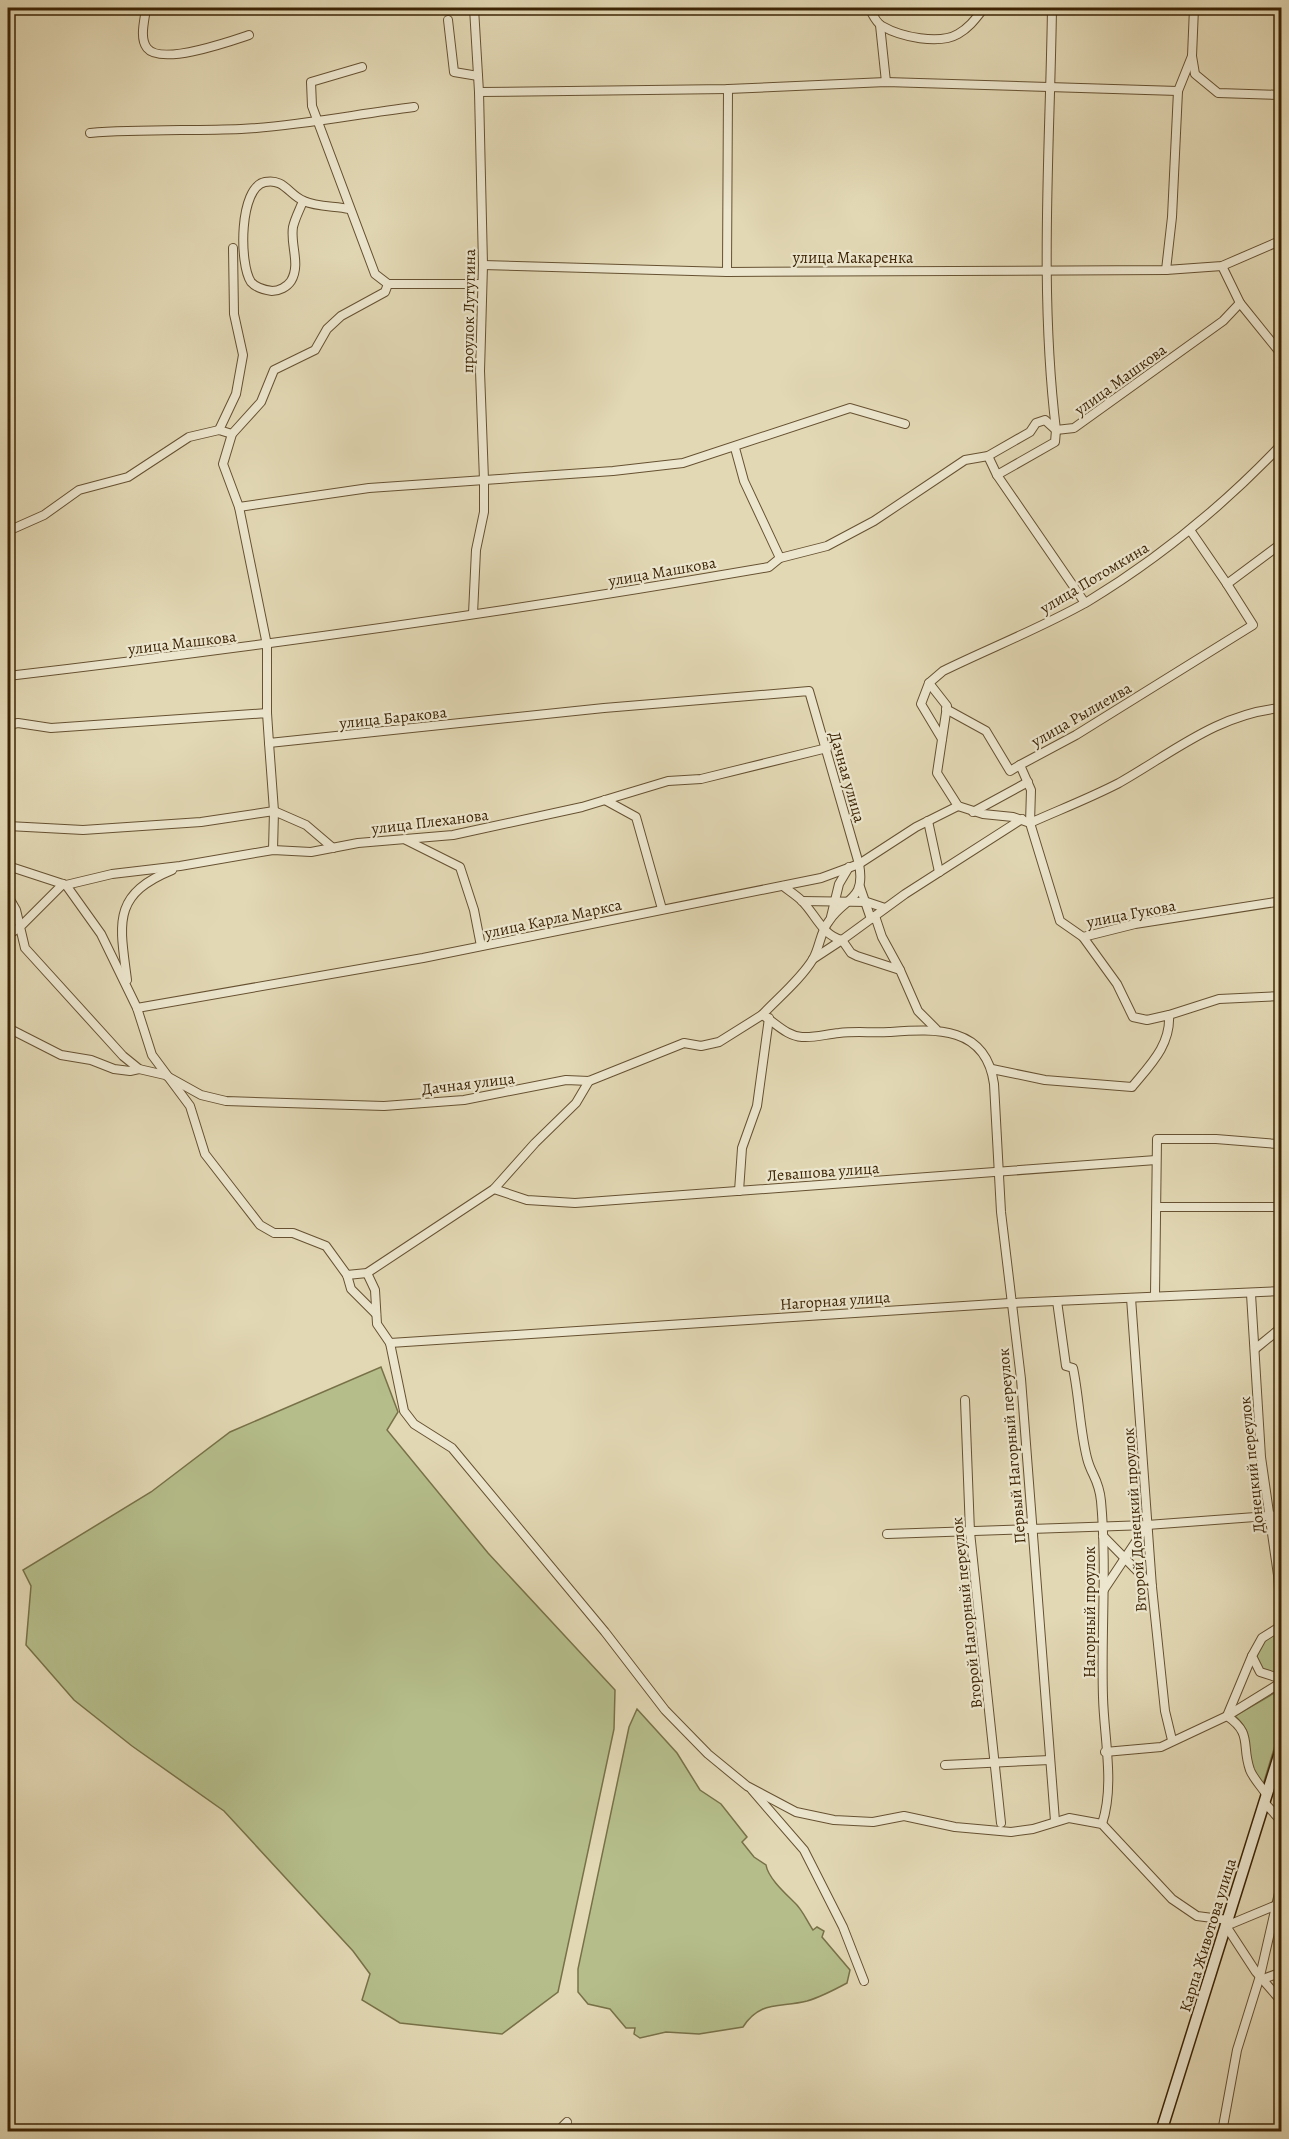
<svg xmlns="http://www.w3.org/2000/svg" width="1289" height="2139" viewBox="0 0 1289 2139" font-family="Alegreya,serif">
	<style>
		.green { fill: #b5be8b; stroke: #787148; stroke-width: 1.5 }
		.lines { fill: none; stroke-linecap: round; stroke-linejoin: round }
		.minor-casing { stroke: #665131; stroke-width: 10 }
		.secondary-casing { stroke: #3c2405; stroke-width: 13 }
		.minor { stroke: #ece6ce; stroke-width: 8 }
		.secondary { stroke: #ece6ce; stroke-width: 10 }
		.labels { text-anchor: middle; stroke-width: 4.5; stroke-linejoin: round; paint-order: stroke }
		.street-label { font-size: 16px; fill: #3c2405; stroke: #ece6ce }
	</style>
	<rect width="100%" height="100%" fill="#e2d8b4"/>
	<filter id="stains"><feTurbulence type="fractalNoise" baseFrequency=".00333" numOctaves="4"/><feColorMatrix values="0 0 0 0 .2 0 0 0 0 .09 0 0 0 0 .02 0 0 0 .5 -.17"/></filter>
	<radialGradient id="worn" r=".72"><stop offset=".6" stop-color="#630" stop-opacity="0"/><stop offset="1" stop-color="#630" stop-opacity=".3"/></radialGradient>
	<g class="green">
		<polygon points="381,1367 398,1412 387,1430 488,1553 615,1690 614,1729 558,1992 502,2034 400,2023 362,2000 370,1974 353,1951 224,1811 132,1746 74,1700 26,1645 31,1586 23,1570 151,1492 230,1432"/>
		<polygon points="1278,1631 1281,1676 1261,1669 1256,1661 1260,1643"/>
		<path d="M1281,1689V1726L1263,1785C1260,1780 1255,1774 1253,1768C1245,1746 1255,1734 1235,1716Z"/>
		<path d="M637,1709L677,1753L700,1790L721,1804L747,1837L742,1842L754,1857L766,1865C768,1878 786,1894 794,1902C802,1909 807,1921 813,1930L817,1927L824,1931L822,1937L850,1970L847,1983C834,1990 821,1997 807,2001C780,2008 760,2000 743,2027L699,2034L666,2032L640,2038L634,2034L635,2028H626L610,2009L588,2004L578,1992V1969L629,1727Z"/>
	</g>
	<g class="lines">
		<defs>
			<g id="minor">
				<path d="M146,8C145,19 139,38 147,48C161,66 231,41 249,35"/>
				<path d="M869,8C872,13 876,23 882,26C901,37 939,45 958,34C970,27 976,18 984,8"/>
				<polyline points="448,20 454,72 478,76"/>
				<polyline points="880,25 886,82"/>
				<polyline points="1192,56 1195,74 1218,93 1282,95"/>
				<polyline points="362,67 311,82 312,106 375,274 388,284 482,284"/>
				<polyline points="479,92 728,89 886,82 1178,91"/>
				<path d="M90,133C140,129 191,131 241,129C300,126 356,114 414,107"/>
				<path d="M303,201C300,209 295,218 293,227C290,245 301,264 291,281C287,287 279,291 272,291C265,290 256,288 251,282C239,264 239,187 265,182C284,178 289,195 304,201C316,207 336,206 349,209"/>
				<polyline points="483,265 727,272 1166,270 1222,266 1282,240"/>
				<polyline points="1222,266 1240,303 1282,355"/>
				<polyline points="1166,270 1172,217 1178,91 1192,56 1194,8"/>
				<polyline points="727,272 728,89"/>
				<polyline points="219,430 236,394 243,355 234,314 233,248"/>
				<polyline points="735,448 744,481 780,558"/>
				<polyline points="988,456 997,475 1085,603"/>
				<path d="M997,475L1055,442L1056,430C1039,290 1050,148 1052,8"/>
				<polyline points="239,507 369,488 613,471 683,463 850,408 905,424"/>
				<polyline points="1190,530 1227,584"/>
				<polyline points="8,531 44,515 79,490 128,477 189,437 219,430 232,434"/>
				<path d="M1282,543L1227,584L1253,625L1076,735L1020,765L1031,790L1030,823C1059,810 1090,798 1119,783C1172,753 1219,713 1282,708"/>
				<polyline points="473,614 476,550 484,512 484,480 480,371 483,265 479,92 474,8"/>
				<path d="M8,676C262,646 516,611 769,567L780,558L827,546L874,521L965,460L988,456L1030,432L1036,423L1045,420L1056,430L1074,428L1223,321L1240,303"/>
				<polyline points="929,683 947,706 937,773 958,806 983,814 1013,817 1030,823 1060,921 1083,937 1135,924 1282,901"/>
				<polyline points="946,709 986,731 1010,771 1020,765"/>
				<polyline points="267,713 267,645 239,507 223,464 232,434 261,402 274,370 315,350 327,329 341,316 385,292 388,284"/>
				<path d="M8,725L18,723L51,728L267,713L269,743L604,708L809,691L859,864C866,901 845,897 829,921C820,932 820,947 813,959C801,979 778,998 762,1015"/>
				<path d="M942,739L921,704L929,683L943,671C990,648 1041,628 1087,602C1158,559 1224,505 1282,444"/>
				<polyline points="269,743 274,811 273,850"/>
				<polyline points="605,800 636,817 662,909"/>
				<polyline points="973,812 1028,782"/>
				<polyline points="928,821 939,872"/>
				<polyline points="8,826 83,830 201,822 274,811 306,825 333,848"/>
				<polyline points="406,840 460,867 474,910 481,946"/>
				<polyline points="8,866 66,885 101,934 137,1008 152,1055 190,1106 205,1154 260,1225 274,1233 293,1233 326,1246 347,1275 351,1289 376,1314"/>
				<path d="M63,884L20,927L25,948L123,1056L139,1069L165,1075L201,1095L226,1101L384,1106L464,1100L566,1080L589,1081L684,1043L701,1046L719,1042L762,1015C775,1022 786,1036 802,1037C814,1038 827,1034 839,1033C856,1031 872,1033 889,1032C935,1029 986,1025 994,1084L1001,1212L1021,1379L1055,1821"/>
				<polyline points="66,885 112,874 180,866 273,850 311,852 358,843 453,835 582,807 668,781 701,779 827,748"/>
				<path d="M783,886C789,891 796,895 802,901C816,915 822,935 842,940"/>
				<polyline points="860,887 871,919"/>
				<polyline points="8,896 16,910 20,927 8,935"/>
				<polyline points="802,901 867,902 885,908"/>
				<polyline points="875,916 882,937 900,970"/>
				<polyline points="831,917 839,884 849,867"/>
				<polyline points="813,959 842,940"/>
				<path d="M127,980C120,924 111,895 172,870"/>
				<polyline points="137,1008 423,958 821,878 859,864 916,827 958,806"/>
				<polyline points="1169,1015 1219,999 1282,996"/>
				<polyline points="8,1028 61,1055 91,1060 114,1069 130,1071 139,1069"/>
				<polyline points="936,1029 918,1011 900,970 857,956 851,953 842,940 905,894 1022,819"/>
				<path d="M992,1069L1045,1080L1132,1087C1150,1065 1171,1045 1169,1015L1147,1020L1133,1017L1117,984L1083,937"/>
				<polyline points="494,1189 527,1200 575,1203 1156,1160"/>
				<polyline points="739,1191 742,1148 757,1106 769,1018"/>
				<polyline points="1157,1207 1282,1207"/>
				<polyline points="367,1273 375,1290 377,1324 390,1343 404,1411 414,1424 452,1448 605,1632 665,1710 708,1754 747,1786 796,1812 834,1820 873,1822 904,1816 955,1827 1011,1832 1033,1829 1069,1818 1102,1824 1172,1899 1197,1916 1228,1920"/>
				<polyline points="347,1275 367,1273 494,1189 535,1143 576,1103 589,1081"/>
				<polyline points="1251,1294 1261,1457 1278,1575 1282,1632"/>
				<polyline points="1155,1295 1157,1139 1216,1139 1277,1144"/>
				<polyline points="1131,1298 1152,1587 1165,1711 1172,1740"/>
				<path d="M1057,1301L1066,1366L1073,1368C1079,1396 1080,1431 1087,1458C1091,1475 1099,1479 1101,1501C1107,1566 1101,1631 1103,1697C1104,1738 1115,1785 1102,1824"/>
				<polyline points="390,1343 1010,1303 1282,1291"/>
				<polyline points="1255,1349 1282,1327"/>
				<polyline points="965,1400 970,1532 1001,1823"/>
				<polyline points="887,1534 1147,1525 1282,1515"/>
				<polyline points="1103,1536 1152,1586"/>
				<polyline points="1103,1591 1147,1525"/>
				<polyline points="1281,1626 1262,1638 1252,1656 1260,1672 1282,1679"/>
				<path d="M1252,1656L1227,1716C1253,1734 1241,1744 1250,1770C1253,1778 1261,1786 1266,1794"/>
				<polyline points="1105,1752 1161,1747 1227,1716 1282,1682"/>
				<polyline points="945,1765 1050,1760"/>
				<polyline points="752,1790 804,1850 843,1927 864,1981"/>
				<polyline points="1264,1802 1282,1822"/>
				<polyline points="1279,1904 1226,1926 1256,1972 1282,2002"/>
				<polyline points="1263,1979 1282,1972"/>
				<polyline points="557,2132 567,2122"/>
				<polyline points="1222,2132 1237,2050 1260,1976 1282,1880"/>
			</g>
			<polyline id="secondary" points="1161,2132 1282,1746"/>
		</defs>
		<use href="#minor" class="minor-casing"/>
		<use href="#secondary" class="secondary-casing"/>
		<use href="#minor" class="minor"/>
		<use href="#secondary" class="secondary"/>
	</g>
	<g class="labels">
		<g class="street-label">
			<text x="853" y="263">улица Макаренка</text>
			<text transform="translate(468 311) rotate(-89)" y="6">проулок Лутугина</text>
			<text transform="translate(1120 379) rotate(-36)" y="6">улица Машкова</text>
			<text transform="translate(662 571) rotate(-10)" y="6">улица Машкова</text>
			<text transform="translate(1094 577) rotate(-31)" y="6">улица Потомкина</text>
			<text transform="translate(182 642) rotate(-7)" y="6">улица Машкова</text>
			<text transform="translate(1081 714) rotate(-30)" y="6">улица Рылиеива</text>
			<text transform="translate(393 717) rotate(-6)" y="6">улица Баракова</text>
			<text transform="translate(848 777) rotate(74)" y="6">Дачная улица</text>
			<text transform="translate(430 821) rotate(-7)" y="6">улица Плеханова</text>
			<text transform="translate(1131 913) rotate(-11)" y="6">улица Гукова</text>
			<text transform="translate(553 918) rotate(-12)" y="6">улица Карла Маркса</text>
			<text transform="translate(468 1083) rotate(-7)" y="6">Дачная улица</text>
			<text transform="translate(823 1171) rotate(-4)" y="6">Левашова улица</text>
			<text transform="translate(835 1300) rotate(-4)" y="6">Нагорная улица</text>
			<text transform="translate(1011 1446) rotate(-95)" y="6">Первый Нагорный переулок</text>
			<text transform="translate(1251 1465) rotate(-96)" y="6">Донецкий переулок</text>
			<text transform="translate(1134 1520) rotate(-94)" y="6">Второй Донецкий проулок</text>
			<text transform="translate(1089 1612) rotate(-90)" y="6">Нагорный проулок</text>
			<text transform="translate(966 1613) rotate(-96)" y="6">Второй Нагорный переулок</text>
			<text transform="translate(1207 1935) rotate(-73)" y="6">Карпа Животова улица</text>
		</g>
	</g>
	<rect width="1289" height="2139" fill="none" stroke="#e2d8b4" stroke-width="30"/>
	<rect x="9" y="9" width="1271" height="2121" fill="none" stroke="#3c2405" stroke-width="3"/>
	<rect x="15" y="15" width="1259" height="2109" fill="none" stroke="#3c2405" stroke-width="1.5"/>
	<rect width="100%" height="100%" filter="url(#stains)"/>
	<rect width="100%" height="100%" fill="url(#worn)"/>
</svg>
